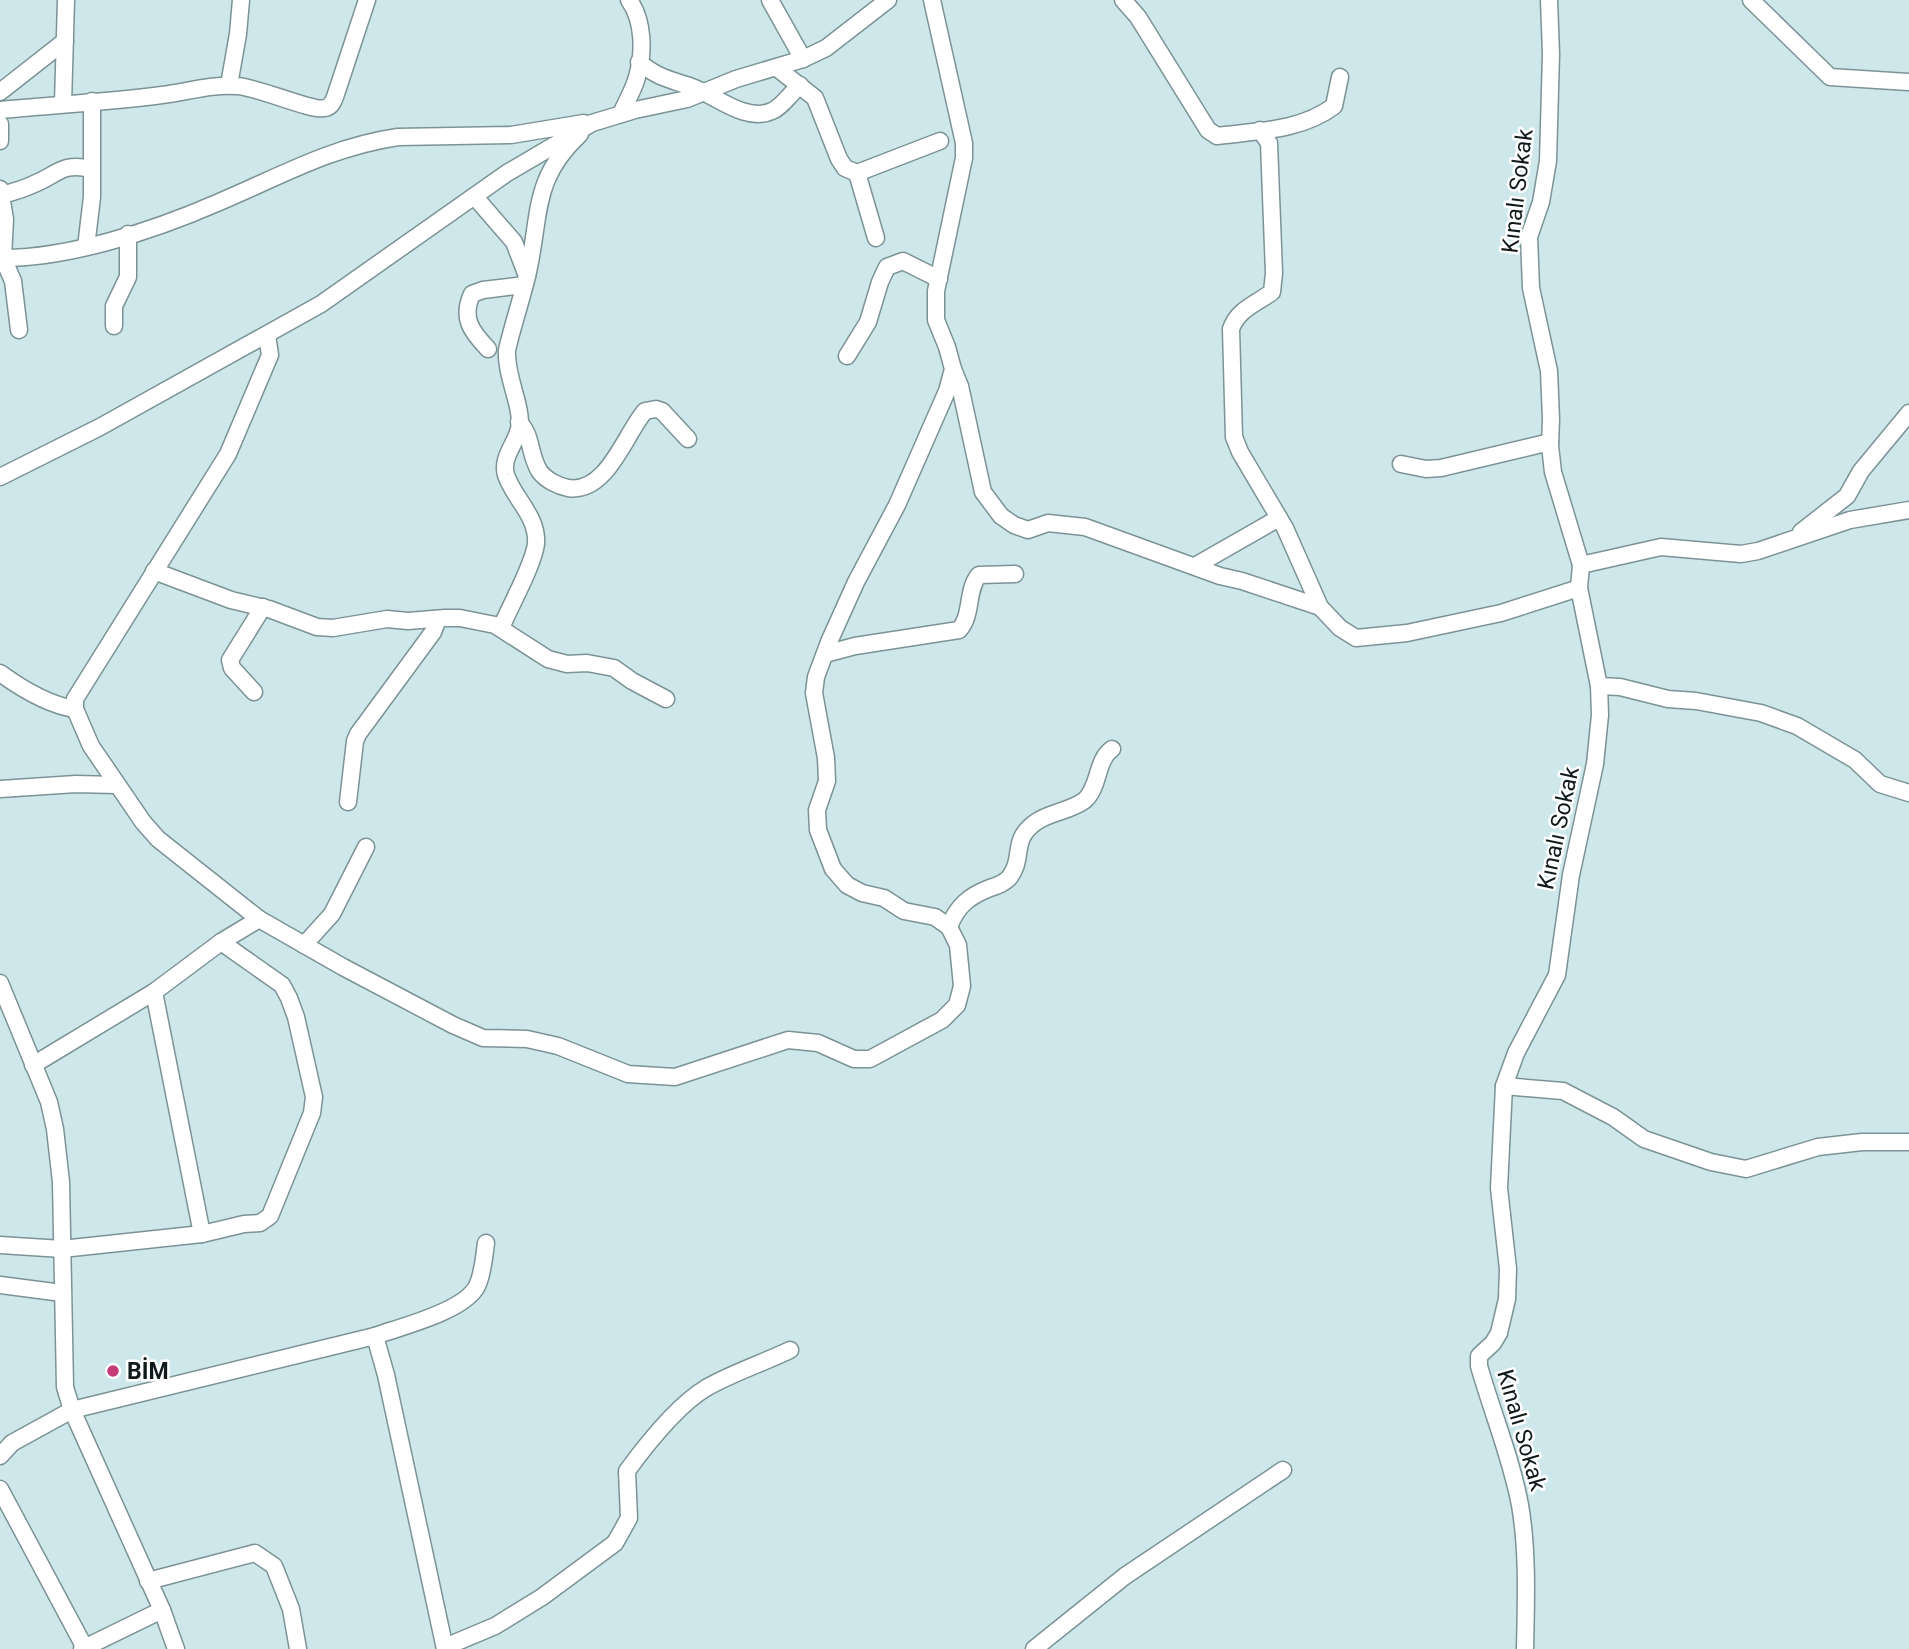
<svg xmlns="http://www.w3.org/2000/svg" width="1909" height="1649" viewBox="0 0 1909 1649" font-family="Roboto,sans-serif">
	<style>
		.lines { fill: none; stroke-linecap: round; stroke-linejoin: round }
		.minor-casing { stroke: #7b9396; stroke-width: 19 }
		.minor { stroke: #fff; stroke-width: 16 }
		.poi-dot { fill: #c43b78; stroke: #fff; stroke-width: 2.5 }
		.labels { text-anchor: middle; stroke-width: 5; stroke-linejoin: round; paint-order: stroke }
		.street-label { font-size: 23px; fill: #111a1b; stroke: #fff }
		.poi-label { font-size: 23px; font-weight: bold; fill: #111a1b; stroke: #fff; text-anchor: start }
	</style>
	<rect width="100%" height="100%" fill="#cee7eb"/>
	<g class="lines">
		<defs>
			<g id="minor">
				<polyline points="770,0 803,59"/>
				<path d="M1123,0L1138,17L1208,130L1217,136C1257,131 1301,131 1334,106L1340,77"/>
				<polyline points="1751,0 1830,77 1908,82"/>
				<path d="M639,62C658,78 669,79 692,87C715,95 745,123 772,111C782,107 791,93 800,85"/>
				<polyline points="777,68 815,98 839,159 845,168 857,173 940,141"/>
				<polyline points="229,85 238,34 241,0"/>
				<polyline points="0,92 65,41"/>
				<polyline points="63,104 66,0"/>
				<path d="M0,110C54,105 108,102 162,95C187,92 212,84 237,86C258,87 313,112 325,108C331,107 333,102 335,97L367,0"/>
				<path d="M621,114C626,102 634,89 637,77C644,53 644,21 629,0"/>
				<polyline points="0,124 0,141"/>
				<path d="M1260,130L1269,143L1274,273L1272,292C1256,304 1238,309 1231,329L1234,437L1240,452L1285,528L1320,607L1340,628L1356,638L1407,633L1501,613L1579,588"/>
				<polyline points="857,173 876,238"/>
				<polyline points="0,189 5,219 3,258 13,281 19,330"/>
				<path d="M2,195C13,192 24,189 34,184C58,174 63,162 91,169"/>
				<polyline points="475,197 514,242 527,276"/>
				<polyline points="86,247 92,197 92,101"/>
				<path d="M0,258C68,259 155,230 217,203C279,177 330,147 398,137L511,135L584,123"/>
				<polyline points="114,326 114,306 128,277 128,234"/>
				<path d="M488,349C471,331 461,318 472,294L483,290L524,285"/>
				<polyline points="847,356 868,322 880,282 887,267 903,261 939,279"/>
				<polyline points="953,369 960,386 983,492 1001,516 1014,525 1028,530 1048,523 1085,527 1220,576 1242,581 1320,607"/>
				<path d="M519,422C533,437 529,456 540,472C546,480 558,486 568,488C607,494 625,434 645,411L656,409L662,411L688,439"/>
				<polyline points="1401,464 1426,469 1441,468 1550,442"/>
				<polyline points="0,477 100,427 321,304 507,173 592,123 635,110 687,99 736,79 803,59 826,48 888,0"/>
				<polyline points="1801,532 1847,496 1861,471 1909,413"/>
				<polyline points="1581,565 1661,547 1741,554 1758,551 1850,520 1909,510"/>
				<polyline points="1195,566 1279,518"/>
				<polyline points="154,571 231,600 269,609 317,627 333,628 387,619 408,621 445,618 460,618 495,625 548,659 567,664 587,663 614,668 632,681 666,699"/>
				<path d="M501,628C510,606 533,566 536,544C538,516 514,499 506,475C501,458 515,445 519,429C524,409 505,376 507,350C513,324 522,298 528,272C541,213 532,179 580,134"/>
				<path d="M825,654L855,646L959,630C973,615 966,590 979,575L1015,574"/>
				<path d="M0,673C22,689 48,705 75,709"/>
				<polyline points="1599,686 1620,687 1668,699 1696,701 1761,713 1797,726 1855,760 1880,784 1909,793"/>
				<polyline points="254,692 232,668 230,660 263,607"/>
				<polyline points="0,789 76,784 116,785"/>
				<polyline points="348,802 355,741 358,734 433,632 438,619"/>
				<polyline points="259,919 158,839 143,822 91,746 75,709 75,699 228,454 270,355 267,335"/>
				<path d="M949,927C957,906 969,896 990,888C997,886 1004,883 1009,878C1025,858 1010,840 1036,822C1050,812 1071,811 1085,800C1100,786 1096,760 1112,749"/>
				<polyline points="304,945 332,914 366,847"/>
				<polyline points="0,983 49,1102 55,1129 61,1182 65,1387 72,1410 162,1610 176,1649"/>
				<polyline points="154,992 202,1234"/>
				<polyline points="33,1065 154,992 221,942 259,919 343,967 453,1025 483,1038 527,1039 558,1046 628,1074 675,1077 788,1040 818,1043 854,1059 870,1059 942,1020 957,1005 962,986 958,945 949,927 935,917 904,911 884,898 862,893 847,885 833,869 818,830 817,810 827,781 826,758 814,693 816,677 829,642 856,582 897,505 947,391 953,369 947,347 936,320 936,291 964,158 964,143 932,0"/>
				<polyline points="1504,1086 1563,1091 1613,1117 1644,1139 1711,1162 1746,1169 1818,1147 1862,1142 1909,1142"/>
				<polyline points="0,1245 62,1249 202,1234 244,1224 260,1223 270,1216 312,1113 314,1097 296,1017 289,998 282,985 221,942"/>
				<polyline points="0,1285 62,1293"/>
				<path d="M375,1336C400,1327 465,1311 477,1286C483,1274 484,1257 486,1243"/>
				<polyline points="0,1456 12,1443 72,1410 375,1336 386,1375 445,1649"/>
				<polyline points="0,1489 85,1648"/>
				<polyline points="148,1581 255,1553 274,1566 291,1609 298,1649"/>
				<path d="M445,1647L495,1626L542,1597L615,1543L629,1518L627,1471C646,1445 678,1405 706,1388C732,1373 763,1363 790,1350"/>
				<polyline points="82,1649 162,1610"/>
				<polyline points="1034,1649 1125,1576 1283,1470"/>
				<path d="M1525,1649C1526,1602 1528,1551 1520,1505C1511,1457 1492,1412 1479,1366V1356L1493,1343L1499,1333L1507,1299L1508,1269L1499,1188L1504,1086L1516,1053L1557,975L1571,875L1595,764L1600,715L1599,686L1579,588L1581,565L1553,472L1550,446L1551,419L1549,371L1531,288L1529,237L1541,202L1548,161L1551,54L1549,0"/>
			</g>
		</defs>
		<use href="#minor" class="minor-casing"/>
		<use href="#minor" class="minor"/>
	</g>
	<circle class="poi-dot" cx="113" cy="1371" r="7"/>
	<g class="labels">
		<g class="street-label">
			<text transform="translate(1517 191) rotate(-83)" y="8">Kınalı Sokak</text>
			<text transform="translate(1558 828) rotate(-78)" y="8">Kınalı Sokak</text>
			<text transform="translate(1522 1430) rotate(74)" y="8">Kınalı Sokak</text>
		</g>
		<g class="poi-label">
			<text x="127" y="1379">BİM</text>
		</g>
	</g>
</svg>
